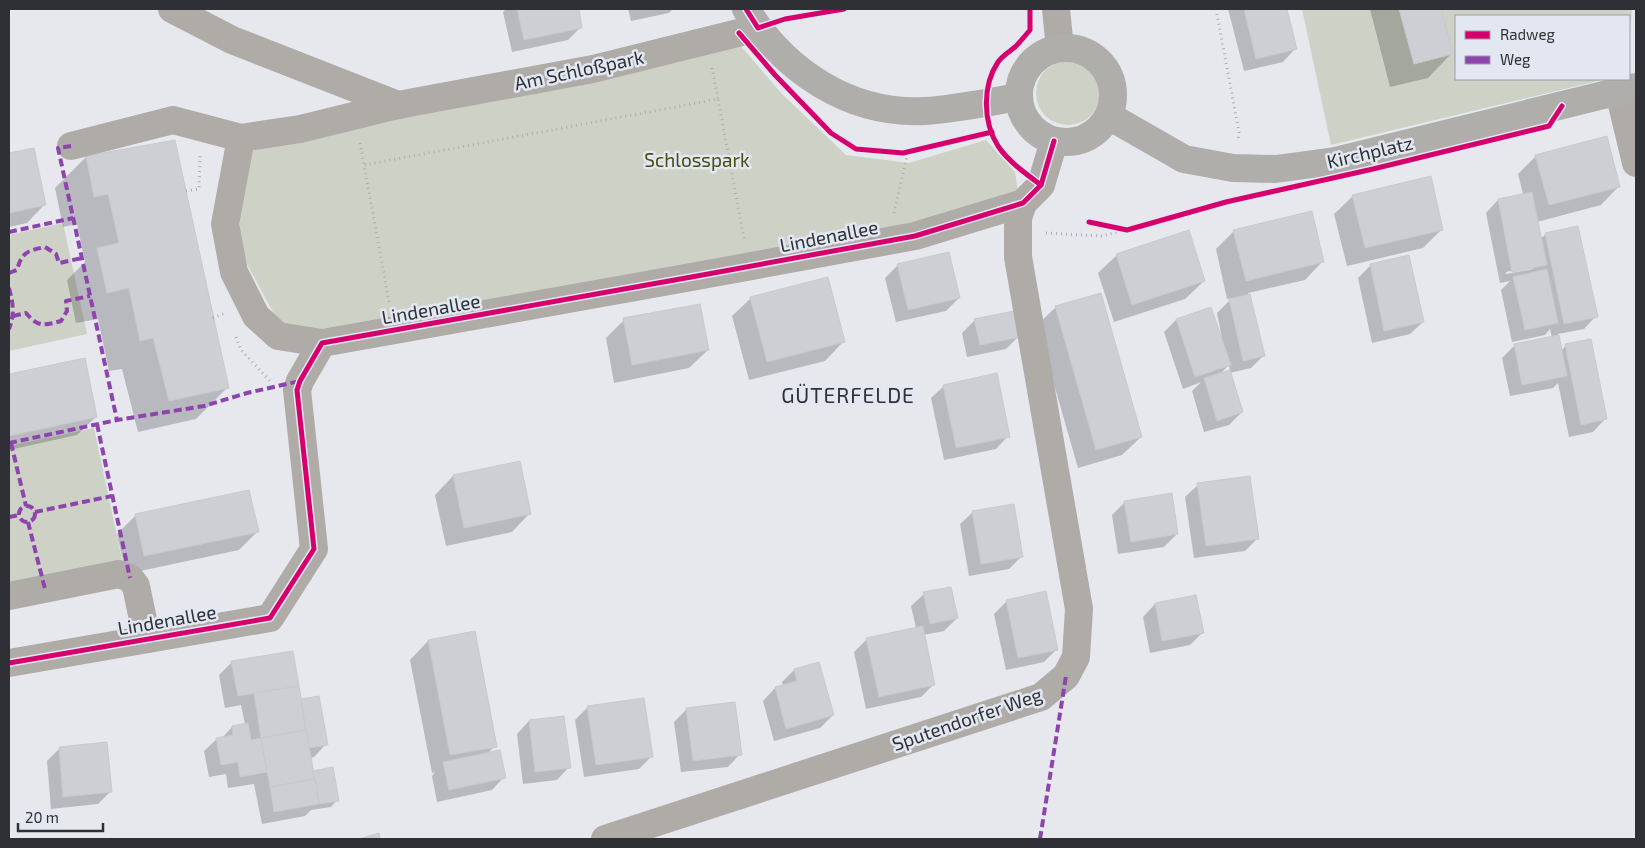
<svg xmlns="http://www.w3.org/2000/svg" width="1645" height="848" viewBox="0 0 1645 848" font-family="'Exo 2',sans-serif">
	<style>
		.green { fill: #ced1c6 }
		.shadow { fill: #0003; fill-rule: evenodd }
		.building { fill: #cdcfd4; stroke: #c8c9ce }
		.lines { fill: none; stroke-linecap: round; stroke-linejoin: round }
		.path { stroke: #b0aead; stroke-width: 3; stroke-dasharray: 1 4; stroke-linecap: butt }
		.minor { stroke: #afaca8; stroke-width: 28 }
		.major { stroke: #b0aeab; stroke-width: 28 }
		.quiet { stroke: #8e44ad; stroke-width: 4; stroke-dasharray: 8 4; stroke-linecap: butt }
		.cycleway-casing { stroke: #e2e7f2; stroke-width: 8 }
		.cycleway { stroke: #d6006c; stroke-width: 5 }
		.labels { text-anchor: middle; stroke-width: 5; stroke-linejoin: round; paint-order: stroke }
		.street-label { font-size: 19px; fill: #2f3035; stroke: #e2e7f2 }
		.park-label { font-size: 19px; fill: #464e0d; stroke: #e2e7f2 }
		.quarter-label { font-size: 21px; letter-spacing: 1px; fill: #2f3035; stroke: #e2e7f2 }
	</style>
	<rect width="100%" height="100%" fill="#e6e8ee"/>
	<g class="green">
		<polygon points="1302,9 1632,9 1629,37 1629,16 1456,16 1456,79 1606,79 1331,145"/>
		<polygon points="740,45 782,94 846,155 909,163 986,140 1015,172 1018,191 913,226 297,333 275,316 240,251 239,192 251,148 277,146 346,131 375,119"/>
		<circle cx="1068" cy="93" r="32"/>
		<polygon points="63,223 87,334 9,351 9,235"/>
		<polygon points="94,428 122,560 9,585 9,446"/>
	</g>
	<g class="shadow">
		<polygon points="506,9 577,9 581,27 568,40 512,52 503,12"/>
		<polygon points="628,9 673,9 669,13 631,21"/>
		<polygon points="821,9 833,9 821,11"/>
		<polygon points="1228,9 1286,9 1295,49 1283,62 1244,71"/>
		<polygon points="1370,9 1440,9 1451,54 1428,78 1390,87"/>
		<polygon points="33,149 45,204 27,223 9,227 9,154"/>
		<path d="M1536,156L1619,186L1601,205L1537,222L1540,239L1546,234L1596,316L1584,329L1558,334L1561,351L1566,345L1605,419L1593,432L1569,437L1558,383L1553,388L1510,396L1502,358L1515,345L1552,338L1550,329L1545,335L1512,342L1501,290L1510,281L1500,283L1486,213L1498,200L1523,194L1518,174ZM1533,266V269L1506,274V272Z"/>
		<polygon points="86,157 228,387 196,419 138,432 122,369 109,371 98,319 76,323 67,280 85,262 77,224 63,227 55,188"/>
		<polygon points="1353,196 1442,229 1423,248 1347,266 1334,214"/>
		<path d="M1234,231L1323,261L1305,280L1248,293L1263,356L1251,368L1229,373L1242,412L1229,425L1204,432L1192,391L1201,382L1183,389L1164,332L1176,320L1222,338L1217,313L1232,298L1227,299L1216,249ZM1229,365L1230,371L1220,374Z"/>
		<polygon points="1117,255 1204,281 1185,299 1114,322 1098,273"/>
		<polygon points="898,265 959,298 946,311 896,322 885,278"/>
		<polygon points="1371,265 1423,322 1410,334 1372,343 1358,278"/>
		<polygon points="751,298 843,342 825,361 749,380 732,316"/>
		<polygon points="1056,307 1141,437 1122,455 1078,468 1037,325"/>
		<polygon points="624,320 708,350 689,368 614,383 606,338"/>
		<polygon points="975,320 1018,337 1006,349 967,357 962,333"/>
		<polygon points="84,360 96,417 77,435 9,450 9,376"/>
		<polygon points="944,386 1008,436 996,449 944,460 931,398"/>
		<polygon points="453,476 530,513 512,532 446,546 435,495"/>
		<polygon points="1198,485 1258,538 1245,551 1194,558 1185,497"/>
		<polygon points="1125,502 1177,534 1164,547 1118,554 1112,515"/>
		<polygon points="973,512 1022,556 1009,569 969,576 960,524"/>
		<polygon points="136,515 257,532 239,550 126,574 117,534"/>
		<polygon points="924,594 957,618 944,631 923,635 934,684 921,697 866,709 854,652 867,639 916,628 911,606"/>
		<polygon points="1007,601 1057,649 1044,662 1006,670 994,614"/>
		<polygon points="1155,604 1202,633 1190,645 1150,653 1143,617"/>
		<polygon points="428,641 495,746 487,754 504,777 492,790 437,802 432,776 435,772 432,773 410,660"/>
		<polygon points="232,662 300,700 326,744 314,757 310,758 312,773 337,800 331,807 311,810 305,816 262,824 254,784 228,788 226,774 209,777 204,751 217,739 222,738 232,727 245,725 241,705 225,708 219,675"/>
		<polygon points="794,670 833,715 820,728 774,741 763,701 775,688 783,686 782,682"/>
		<polygon points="588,707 652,756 639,769 584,777 575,720"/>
		<polygon points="687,709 740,754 728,767 681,772 674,722"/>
		<polygon points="563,717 569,767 557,780 523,784 517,734 529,721"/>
		<polygon points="59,749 111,791 98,804 51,809 47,761"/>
	</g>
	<g class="building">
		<polygon points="517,9 579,9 582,28 524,40"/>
		<polygon points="1244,9 1287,9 1297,49 1256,59"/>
		<polygon points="1399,9 1441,9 1453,54 1414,64"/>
		<polygon points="1607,136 1620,187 1549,205 1535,155"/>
		<polygon points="175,140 229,388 169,401 153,338 140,341 129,288 107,293 97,248 119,243 108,194 94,197 86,156"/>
		<polygon points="34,148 46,205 9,213 9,153"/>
		<polygon points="1431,176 1443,230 1365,248 1352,195"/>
		<polygon points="1532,192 1547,265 1512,272 1498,199"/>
		<polygon points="1312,211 1324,262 1246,281 1233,230"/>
		<polygon points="1578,226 1598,317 1564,324 1545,233"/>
		<polygon points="1189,230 1205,281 1132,305 1116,254"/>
		<polygon points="949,252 960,298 908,310 897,264"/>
		<polygon points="1409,255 1424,322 1384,331 1370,264"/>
		<polygon points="1547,269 1558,323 1525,330 1513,277"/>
		<polygon points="828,277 845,342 767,362 750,297"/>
		<polygon points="1101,293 1142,437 1096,450 1055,306"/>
		<polygon points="1250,294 1265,356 1243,361 1229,299"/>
		<polygon points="700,304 709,350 632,365 623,318"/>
		<polygon points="1211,307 1231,365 1195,377 1176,319"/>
		<polygon points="1014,311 1020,337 980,345 974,319"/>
		<polygon points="1559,335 1567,376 1522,385 1514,344"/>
		<polygon points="1591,339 1607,419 1581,425 1565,344"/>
		<polygon points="85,358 97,417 9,436 9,374"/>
		<polygon points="1230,370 1243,412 1217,421 1204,378"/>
		<polygon points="997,373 1010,437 956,448 943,385"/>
		<polygon points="520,461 531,514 464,528 453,475"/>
		<polygon points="1250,476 1259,539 1206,546 1197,483"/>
		<polygon points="249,490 259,532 144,556 135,514"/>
		<polygon points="1172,493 1178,534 1131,542 1124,501"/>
		<polygon points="1014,504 1023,557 981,564 972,511"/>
		<polygon points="951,587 958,618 930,624 923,592"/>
		<polygon points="1046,591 1058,650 1018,658 1006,600"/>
		<polygon points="1196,595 1204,633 1162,641 1155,603"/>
		<polygon points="923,626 935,685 879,697 866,638"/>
		<polygon points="475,631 497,747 450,755 428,640"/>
		<polygon points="293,651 299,686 238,696 231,661"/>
		<polygon points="819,662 834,715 786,729 775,687 797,681 794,669"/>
		<polygon points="299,686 306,730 261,738 254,693"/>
		<polygon points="319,696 328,745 309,748 301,699"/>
		<polygon points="644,698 653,757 596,765 587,706"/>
		<polygon points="735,702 742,755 693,761 686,708"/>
		<polygon points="564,716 571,768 535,772 529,720"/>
		<polygon points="248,723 251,740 261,738 267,772 240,777 238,762 221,765 216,738 233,735 232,726"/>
		<polygon points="306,730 315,779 270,787 261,738"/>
		<polygon points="107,742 112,792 63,797 59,747"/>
		<polygon points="500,750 506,778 449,790 443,762"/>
		<polygon points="333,767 339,801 319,804 313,771"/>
		<polygon points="315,779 319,804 274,812 270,787"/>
		<polygon points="379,833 380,839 359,839"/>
	</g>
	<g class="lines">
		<g class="path">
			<polyline points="1216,9 1239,132 1238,141"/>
			<polyline points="788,19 844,9"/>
			<polyline points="712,68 718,99"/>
			<polyline points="360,143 364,165"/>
			<polyline points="186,191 199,189 200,156"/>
			<polyline points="894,213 908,152"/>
			<polyline points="1046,233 1101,236 1127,230"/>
			<polyline points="389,302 364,165 718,99 744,239"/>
			<polyline points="213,318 225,313"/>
			<polyline points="236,337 241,350 270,381"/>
		</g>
		<g class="minor">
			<polyline points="172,9 232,40 398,105"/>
			<polyline points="1056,9 1060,48"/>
			<polyline points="1619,92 1636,163"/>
			<polyline points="241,138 225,224 234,272 256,316 278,336 322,343"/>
			<polyline points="71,146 173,120 241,138 300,129 398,105 593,69 758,28"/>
			<polyline points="9,596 119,574 130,578 136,586 147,639"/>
			<polyline points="9,663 270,618 314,549 297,390 300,381 322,343 697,276 915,236 1023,203 1041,185 1054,141"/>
			<polyline points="605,839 1041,697 1066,676 1076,657 1079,609 1018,257 1018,218 1023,203"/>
		</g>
		<g class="major">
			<path d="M746,9C784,71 850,115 925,111C956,109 988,102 1019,97"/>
			<circle cx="1066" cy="95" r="47"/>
			<polyline points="1109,116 1184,159 1233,168 1276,169 1335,161 1636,87"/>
		</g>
		<g class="quiet">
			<polyline points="71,146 58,148 117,420"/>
			<polyline points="9,232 73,218"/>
			<path d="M9,273L17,270C22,252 27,251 45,247L56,254L59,263L82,258"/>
			<path d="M9,288C13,303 15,314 9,329"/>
			<path d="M13,316L26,313C38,327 43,326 61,321L67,311L66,301L90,296"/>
			<polyline points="97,424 130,578"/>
			<polyline points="9,443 117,420 204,406 247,393 300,381"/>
			<polyline points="11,443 26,506"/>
			<circle cx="27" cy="514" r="8"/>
			<polyline points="35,512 112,496"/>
			<polyline points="9,517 19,515"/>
			<polyline points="28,522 45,589"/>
			<polyline points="1040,839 1066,676"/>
		</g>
		<defs>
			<g id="cycleway">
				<polyline points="746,9 758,28 785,19 844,9"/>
				<path d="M1030,9V30C1025,36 1020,42 1015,47C1009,52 1002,56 998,62C982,86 983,122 998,146C1008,161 1026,174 1041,185"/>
				<polyline points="739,33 775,75 831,133 856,149 903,153 992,132"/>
				<polyline points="1089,222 1127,230 1226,202 1373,169 1549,126 1562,106"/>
				<polyline points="9,663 270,618 314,549 297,390 300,381 322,343 697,276 915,236 1023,203 1041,185 1054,141"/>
			</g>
		</defs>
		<use href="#cycleway" class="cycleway-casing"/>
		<use href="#cycleway" class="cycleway"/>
	</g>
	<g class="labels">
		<g class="street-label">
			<text transform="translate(579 70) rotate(-12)" y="7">Am Schloßpark</text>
			<text transform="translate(1370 152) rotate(-13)" y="7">Kirchplatz</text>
			<text transform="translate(829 236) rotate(-11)" y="7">Lindenallee</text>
			<text transform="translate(431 309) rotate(-10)" y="7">Lindenallee</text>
			<text transform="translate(167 620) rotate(-10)" y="7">Lindenallee</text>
			<text transform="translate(967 719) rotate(-19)" y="7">Sputendorfer Weg</text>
		</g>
		<g class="park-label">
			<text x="697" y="167">Schlosspark</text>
		</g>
		<g class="quarter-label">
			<text x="848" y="403">GÜTERFELDE</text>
		</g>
	</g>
	<rect width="1645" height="848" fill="none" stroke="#2f3035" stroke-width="20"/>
	<rect x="1455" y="15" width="175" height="65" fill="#e2e7f2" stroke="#9a9ea6"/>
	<rect x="1465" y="31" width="25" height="8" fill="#d6006c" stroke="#9a9ea6"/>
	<text x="1500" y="40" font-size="15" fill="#2f3035">Radweg</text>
	<rect x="1465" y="56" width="25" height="8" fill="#8e44ad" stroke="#9a9ea6"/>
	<text x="1500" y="65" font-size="15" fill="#2f3035">Weg</text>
	<path d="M18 823v8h85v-8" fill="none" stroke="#2f3035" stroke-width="2.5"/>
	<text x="25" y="823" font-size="15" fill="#2f3035" stroke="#e2e7f2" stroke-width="4" paint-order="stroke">20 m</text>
</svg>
